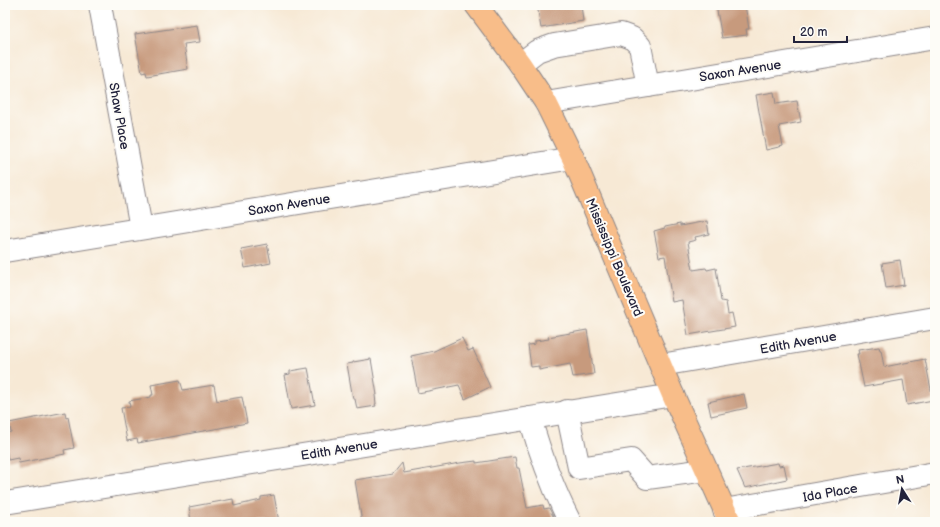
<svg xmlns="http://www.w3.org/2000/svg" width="940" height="527" viewBox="0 0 940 527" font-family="'Balsamiq Sans',sans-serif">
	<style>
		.building { fill: #c79a7d }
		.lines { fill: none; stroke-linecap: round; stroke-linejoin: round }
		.minor-casing { stroke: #8c8688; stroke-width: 24 }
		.major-casing { stroke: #8c8688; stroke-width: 24 }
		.minor { stroke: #fff; stroke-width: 22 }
		.major { stroke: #f8bd89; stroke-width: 22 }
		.labels { text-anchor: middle; stroke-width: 4; stroke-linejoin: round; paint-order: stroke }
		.street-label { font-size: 13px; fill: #22223b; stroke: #fdfcf7 }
	</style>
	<rect width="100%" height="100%" fill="#fdfcf7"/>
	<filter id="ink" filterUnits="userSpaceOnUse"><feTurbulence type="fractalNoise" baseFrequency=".025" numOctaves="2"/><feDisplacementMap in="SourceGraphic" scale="8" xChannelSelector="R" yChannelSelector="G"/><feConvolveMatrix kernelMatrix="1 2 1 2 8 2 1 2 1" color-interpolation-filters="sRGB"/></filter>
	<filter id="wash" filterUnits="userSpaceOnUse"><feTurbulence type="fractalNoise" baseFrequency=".012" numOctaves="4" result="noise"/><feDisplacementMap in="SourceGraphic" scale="16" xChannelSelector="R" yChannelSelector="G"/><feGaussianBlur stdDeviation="0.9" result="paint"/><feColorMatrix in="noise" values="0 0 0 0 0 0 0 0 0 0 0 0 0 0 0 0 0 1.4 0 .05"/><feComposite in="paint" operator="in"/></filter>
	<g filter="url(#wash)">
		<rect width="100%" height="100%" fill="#f7e9d5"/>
		<g id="blocks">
			<g class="building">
				<polygon points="537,5 581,5 583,21 541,28"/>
				<polygon points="716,5 745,5 749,29 746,29 747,35 722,38"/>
				<polygon points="197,25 200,42 184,44 188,69 147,76 146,72 142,73 135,34"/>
				<polygon points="774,92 776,104 797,101 801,122 779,126 783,146 766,150 756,95"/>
				<polygon points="707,221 709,234 695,237 696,240 688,242 693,270 706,268 707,270 716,268 721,301 726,302 728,314 732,313 735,327 688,335 682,300 672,302 665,256 659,257 654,231 665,228 665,227 680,224 680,226"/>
				<polygon points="267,244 271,263 245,268 241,249"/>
				<polygon points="900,260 904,285 886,288 882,263"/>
				<polygon points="587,330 594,374 573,377 570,364 539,370 539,366 531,367 528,345 535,344 535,341 549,339 548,337"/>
				<polygon points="462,338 468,351 473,349 490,387 465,399 459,385 418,393 411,356 434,351"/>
				<polygon points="879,347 880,350 881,350 884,367 925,359 933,400 907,405 903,380 864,387 857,354 859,354 858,350"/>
				<polygon points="371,359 377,395 375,395 376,404 375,404 376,406 357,409 355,399 353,399 347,364 353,363 353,362"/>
				<polygon points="308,368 315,405 291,409 285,375 290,374 290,371"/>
				<polygon points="180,380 183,390 214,385 217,401 242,397 247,423 138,443 137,439 127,441 121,408 130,407 129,401 151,397 151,395 153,395 151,385"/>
				<polygon points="744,394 747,408 711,416 708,402"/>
				<polygon points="65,412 66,418 68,417 74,448 64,450 65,454 19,463 18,458 8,460 5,443 5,433 11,432 9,423"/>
				<polygon points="515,457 517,468 519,468 527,508 543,505 544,509 549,508 556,522 362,522 355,480 393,474 402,463 404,473 460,463 476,461 476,463"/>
				<polygon points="778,463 779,466 784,465 787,479 745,488 737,470"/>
				<polygon points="274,495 279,522 191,522 189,507 233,499 234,506 261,500 261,497"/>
			</g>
		</g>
	</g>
	<g filter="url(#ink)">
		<use href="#blocks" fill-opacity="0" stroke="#8c8688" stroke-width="1"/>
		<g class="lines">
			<defs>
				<g id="minor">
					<polyline points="100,5 141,228"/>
					<polyline points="520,64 537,51 554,45 621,34 632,38 640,46 648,86"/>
					<polyline points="546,103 935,38"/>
					<polyline points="5,251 573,158"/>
					<polyline points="661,365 935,318"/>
					<polyline points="567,411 579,468 631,460 647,478 706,470"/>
					<path d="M530,418C540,453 553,489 570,522"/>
					<polyline points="5,503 673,395"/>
					<polyline points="724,510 935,473"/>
				</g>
				<polyline id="major" points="476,5 520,64 546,103 573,158 673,395 730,522"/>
			</defs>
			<use href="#minor" class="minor-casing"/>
			<use href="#major" class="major-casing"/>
			<use href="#minor" class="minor"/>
			<use href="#major" class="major"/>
		</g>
	</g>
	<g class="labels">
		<g class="street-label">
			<text transform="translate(740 70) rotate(-9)" y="5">Saxon Avenue</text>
			<text transform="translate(120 116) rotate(80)" y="5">Shaw Place</text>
			<text transform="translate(289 204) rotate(-9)" y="5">Saxon Avenue</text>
			<text transform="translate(615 257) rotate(67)" y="5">Mississippi Boulevard</text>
			<text transform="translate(798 342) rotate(-10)" y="5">Edith Avenue</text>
			<text transform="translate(339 449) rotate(-9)" y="5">Edith Avenue</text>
			<text transform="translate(830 492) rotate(-10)" y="5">Ida Place</text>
		</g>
	</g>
	<rect width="940" height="527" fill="none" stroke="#fdfcf7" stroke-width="20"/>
	<g transform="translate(902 489) rotate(349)" stroke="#fdfcf7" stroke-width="3" paint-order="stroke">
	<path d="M0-3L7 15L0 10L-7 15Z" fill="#22223b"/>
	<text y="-6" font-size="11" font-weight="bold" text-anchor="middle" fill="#22223b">N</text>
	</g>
	<path d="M794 36v6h53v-6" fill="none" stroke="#22223b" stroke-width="2"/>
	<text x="800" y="36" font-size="12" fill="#22223b" stroke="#fdfcf7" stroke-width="3" paint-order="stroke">20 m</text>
</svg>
